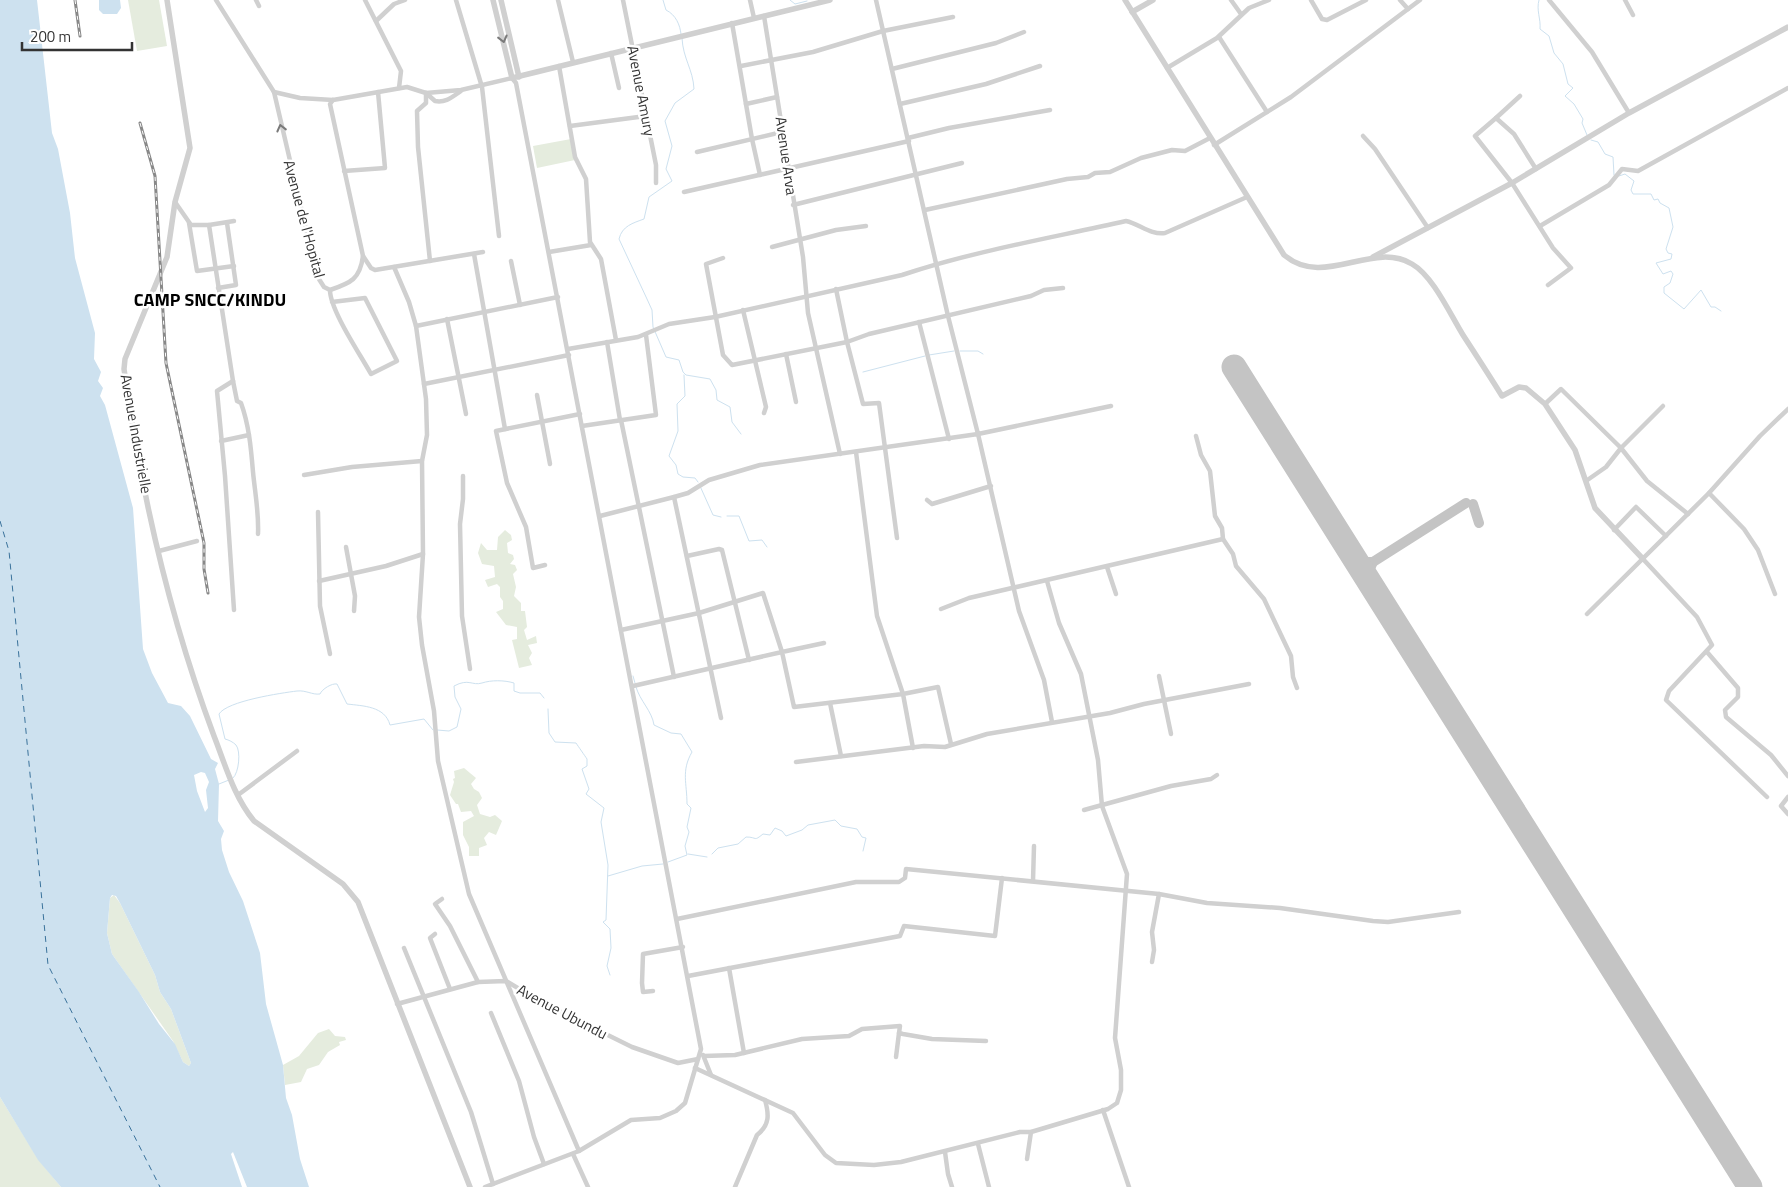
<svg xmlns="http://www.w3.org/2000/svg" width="1788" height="1187" viewBox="0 0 1788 1187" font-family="'Titillium Web',sans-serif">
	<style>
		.green { fill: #e5ecde }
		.water { fill: #cde1ef; fill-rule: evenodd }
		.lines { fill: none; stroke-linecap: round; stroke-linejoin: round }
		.stream { stroke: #cde1ef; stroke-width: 1 }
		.ferry { stroke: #3a729b; stroke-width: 1; stroke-dasharray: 6 5; stroke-linecap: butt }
		.taxiway { stroke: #c4c4c4; stroke-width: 10 }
		.runway { stroke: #c4c4c4; stroke-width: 25 }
		.minor { stroke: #d0d0d0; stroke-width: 4.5 }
		.tertiary { stroke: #d0d0d0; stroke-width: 5.5 }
		.rail-casing { stroke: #888; stroke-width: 3 }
		.rail { stroke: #fff; stroke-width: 1; stroke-dasharray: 4; stroke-linecap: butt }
		.oneway { stroke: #7a7a7a }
		.labels { text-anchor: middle; stroke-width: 5; stroke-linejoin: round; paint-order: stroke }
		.street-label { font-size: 15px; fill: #333; stroke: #fff }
		.quarter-label { font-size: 18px; font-weight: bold; fill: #000; stroke: #fff }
	</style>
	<rect width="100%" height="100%" fill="#fff"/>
	<g class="green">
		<polygon points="128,0 159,0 167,46 137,51"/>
		<polygon points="571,139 575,160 537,168 533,146"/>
		<polygon points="505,530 511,535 512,540 507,543 508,553 513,555 514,559 510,564 515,565 517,570 513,574 516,587 514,596 521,603 521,611 525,611 527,627 524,630 527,640 536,636 537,643 528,645 532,653 529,658 532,665 519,668 512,640 517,639 517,627 506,625 496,612 503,609 503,601 500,597 500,587 497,584 488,587 485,580 495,577 494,566 482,564 478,553 481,543 487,550 497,550 498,537"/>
		<polygon points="464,768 476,778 471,784 474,789 479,792 482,798 477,805 480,814 490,817 495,815 502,821 496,835 489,832 484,838 487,845 479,848 479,856 469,856 469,847 463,835 463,822 474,816 471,811 461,812 458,804 456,804 450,795 454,782 453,779 455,778 454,771"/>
		<polygon points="114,895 120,903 155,975 160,992 171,1009 191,1063 189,1066 183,1062 173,1041 112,954 107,933 110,898"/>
		<polygon points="329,1029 335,1036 345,1037 346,1040 339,1042 340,1045 328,1052 319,1065 307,1069 301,1082 285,1085 283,1065 299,1056 318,1033"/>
		<polygon points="0,1097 38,1159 61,1187 0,1187"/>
	</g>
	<g class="water">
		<path d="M0,0H37L52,133L58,149L70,213L75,258L95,333L94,359L101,372L98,381L103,388L100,396L105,405L133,508L143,649L152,673L168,703L181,706L190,716L211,759L218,763L215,769L219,784L218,821L224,831L221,839L222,850L229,872L243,901L260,953L266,1004L283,1065L286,1098L292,1115L300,1159L309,1187H247L233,1152L231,1154L242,1187H61L38,1160L0,1097ZM201,772L205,773L209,782L206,790L208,808L205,812L197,791L194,775ZM112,895L116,896L120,903L155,975L160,992L171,1009L191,1063L189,1066L183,1062L175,1044L159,1024L139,992L112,954L107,933L110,898Z"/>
		<polygon points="99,0 120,0 121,8 117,14 103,14 99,10"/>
	</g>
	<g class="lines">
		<g class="stream">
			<path d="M663,0L666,10C676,15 680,25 681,34"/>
			<polyline points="790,0 795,4 807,1"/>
			<path d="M1539,0C1536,10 1541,19 1540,29L1549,36L1554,53L1563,64L1568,84L1573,88L1565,96L1574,104L1583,119L1582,123L1587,135"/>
			<path d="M682,38C683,59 693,69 694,89L675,103L665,121L672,146L666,169L672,181L649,197L644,219C633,223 622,226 619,239L647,299L652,310L653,327L666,357L679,360L683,372L686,375L710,379L716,390L717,400L730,407L732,422L741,434"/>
			<polyline points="1591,140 1598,142 1605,154 1613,157 1614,175"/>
			<polyline points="1619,176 1625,174 1634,181 1631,190 1633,194 1651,194 1654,200 1658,199 1660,203 1669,208 1673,227 1666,249 1668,253 1672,254 1671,259 1656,263 1663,274 1671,271 1673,274 1670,283 1664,287 1664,293 1684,309 1701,290 1711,307 1715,307 1721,311"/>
			<polyline points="960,351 978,351 983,354"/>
			<polyline points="929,355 954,351"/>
			<polyline points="863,372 925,356"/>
			<polyline points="684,375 685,396 677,404 678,431 669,456 676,465 678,474 683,477 695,478 698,482"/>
			<polyline points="700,486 713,515 721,517"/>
			<polyline points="727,516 739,516 749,541 762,540 767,547"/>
			<polyline points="633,676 635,683"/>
			<path d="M636,687C640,701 652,711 654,725L671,733L681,734L692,752C681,771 687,783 687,804L691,808L687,827L689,832L685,846L687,855L668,862"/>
			<path d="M548,709L549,733L555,742L576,743C578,746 585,756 587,759V766L582,769L589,789L586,794L604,808L601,822L608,865L606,920L603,922L610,929L611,948L607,966L610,975"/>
			<path d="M437,730L449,731L457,727L461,709L455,697L454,686C469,678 472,686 482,683C491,680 504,680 514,683V691L520,693H540L544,698"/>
			<path d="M233,778C239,773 241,751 236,745C233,742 229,740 225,739L219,714C227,701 281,693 297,691C306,690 312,695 320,694C322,689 332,683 337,684L347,704C363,706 385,706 390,725L424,719L433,730"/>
			<polyline points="219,784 229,780"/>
			<polyline points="688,854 707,857"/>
			<path d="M712,854L718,848L738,844L746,837C758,837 753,842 763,834L770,835L775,828L782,831L786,836L802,830L808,825L835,820L841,826L857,829L862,837L866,838L863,851"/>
			<polyline points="608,876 642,866 663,864"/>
		</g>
		<polyline class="ferry" points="0,521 9,551 48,965 160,1187"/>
		<g class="taxiway">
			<polyline points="1473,504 1479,523"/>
			<polyline points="1354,557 1360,562 1373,562"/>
			<polyline points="1370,582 1368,573 1373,562 1466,503"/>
		</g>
		<polyline class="runway" points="1234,367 1750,1187"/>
		<g class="minor">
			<polyline points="216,0 274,92 300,98 333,100 407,87 426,93 461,90 512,78 516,83 701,1049 685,1103 676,1111 660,1118 631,1120 579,1151 485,1187"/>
			<polyline points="256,0 259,6"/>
			<polyline points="365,0 401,71 399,88"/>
			<polyline points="456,0 482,87 499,236"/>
			<polyline points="558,0 573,62"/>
			<polyline points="623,0 656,165 656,183"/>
			<polyline points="750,0 754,18"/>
			<polyline points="876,0 948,316 978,434 1111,406"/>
			<polyline points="1231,0 1241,14"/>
			<polyline points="1311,0 1322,19 1327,20 1366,0"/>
			<polyline points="1400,0 1408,9"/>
			<polyline points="1549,0 1592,52 1629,113"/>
			<polyline points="1625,0 1633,15"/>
			<polyline points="764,16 803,257 808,313 840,454"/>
			<polyline points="376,21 394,4 405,0"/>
			<polyline points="732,23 752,139 760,175"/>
			<polyline points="1219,37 1267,112"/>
			<polyline points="611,53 619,88"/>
			<polyline points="559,66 575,157 586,179 590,242 601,259 616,340"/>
			<polyline points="741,66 813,52 883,31 953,17"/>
			<polyline points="1167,68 1217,38 1249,8 1269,0"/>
			<polyline points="892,69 996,43 1024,32"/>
			<path d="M274,92L317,276L324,287L330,290C351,283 360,279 363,256"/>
			<polyline points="426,93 426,103 417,111 418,147 430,261"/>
			<path d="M426,93L435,101C446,103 452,97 461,91"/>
			<polyline points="1520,96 1496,118 1514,134 1536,169"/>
			<polyline points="333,100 330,104 363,256 371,268 375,270 483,252"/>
			<polyline points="746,104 777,97"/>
			<polyline points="900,104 986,84 1040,66"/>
			<polyline points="1496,118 1475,136 1512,183 1553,248 1571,268 1548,285"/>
			<polyline points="570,126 646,116"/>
			<polyline points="1363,136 1375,149 1428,228"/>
			<polyline points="908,138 949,128 1050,110"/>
			<polyline points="1214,145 1291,97 1420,0"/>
			<polyline points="697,152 782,132"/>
			<polyline points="344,171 385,168 378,92"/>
			<polyline points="684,192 909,141"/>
			<polyline points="175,202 191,225 209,225 234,221"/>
			<polyline points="793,205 962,163"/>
			<polyline points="925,210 1067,179 1088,177 1095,173 1110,172 1141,158 1172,150 1185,151 1210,138"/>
			<polyline points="189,223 197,271 234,266"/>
			<path d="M209,225L233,381L237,401L241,403C249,425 251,448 253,472C255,493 259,512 258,534"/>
			<polyline points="1540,226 1609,185 1622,169 1638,171 1788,88"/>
			<polyline points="772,247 836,230 866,226"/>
			<polyline points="549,252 591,245"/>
			<polyline points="474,254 505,429"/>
			<polyline points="723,258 706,264 723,355 732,365 847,342 869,334 1031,296 1044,290 1063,288"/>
			<polyline points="511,261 520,305"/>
			<polyline points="394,267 409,302 416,326 426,399 427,435 422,461 423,554 419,617 422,645 434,711 438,761 469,894 579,1151"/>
			<polyline points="218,288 236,285 227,223"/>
			<polyline points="836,289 847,342 863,404 879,403 897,538"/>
			<path d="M330,290C330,310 360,354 371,374L397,361L365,298L332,302"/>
			<polyline points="743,310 766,407 764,413"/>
			<polyline points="447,319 466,414"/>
			<polyline points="919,322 949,439"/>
			<polyline points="416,326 558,297"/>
			<polyline points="607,342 620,420"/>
			<path d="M568,349L638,337L669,324L715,317L902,275C974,251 1051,238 1126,221C1140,224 1150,235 1165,233L1247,197"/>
			<polyline points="786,354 796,402"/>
			<polyline points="233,381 217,391 225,476 234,610"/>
			<polyline points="424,384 569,355"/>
			<polyline points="537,395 550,464"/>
			<polyline points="1545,404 1561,389 1621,448 1647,481 1688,514"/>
			<polyline points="621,420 674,677"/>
			<polyline points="582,426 656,415 646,335"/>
			<polyline points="1196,436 1201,455 1210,471 1215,516 1222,528 1223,539 1233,554 1236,566 1264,599 1291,656 1293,677 1297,688"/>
			<polyline points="221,441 249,435"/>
			<polyline points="304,475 352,467 422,461"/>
			<polyline points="463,476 463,499 460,524 462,616 470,669"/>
			<polyline points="1586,481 1606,467 1621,448 1663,406"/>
			<polyline points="1709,493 1744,529 1758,550 1775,594"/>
			<polyline points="674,497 721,718"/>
			<polyline points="927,500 932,504 991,486"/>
			<polyline points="318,512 320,606 330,654"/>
			<polyline points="600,516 674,497 688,493 709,480 760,465 978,434 1019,611 1044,680 1052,722"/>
			<polyline points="1614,530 1636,507 1666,536"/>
			<polyline points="346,547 355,596 354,611"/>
			<polyline points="159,551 197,541"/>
			<polyline points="687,556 719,549 722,550 749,660"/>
			<polyline points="1643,559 1697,617 1712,645 1669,691 1666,700 1767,797"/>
			<polyline points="545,565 533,568 526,527 507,483 496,431 580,414"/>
			<polyline points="1107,567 1116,594"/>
			<polyline points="319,581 386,566 423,554"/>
			<polyline points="941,609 969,598 1223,539"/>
			<polyline points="1587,614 1709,493 1760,436 1788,409"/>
			<polyline points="621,630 699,613 763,593 782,652 633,686"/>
			<polyline points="824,643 782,652 794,707 903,694 877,616 856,452"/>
			<polyline points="1707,652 1738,688 1738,697 1725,710 1726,717 1771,755 1788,776"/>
			<polyline points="1159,676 1171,734"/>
			<polyline points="830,703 841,756"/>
			<polyline points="913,748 903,694 938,687 951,744"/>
			<polyline points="796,762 924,746 945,747 987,734 1110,713 1144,704 1249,684"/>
			<polyline points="238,795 297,751"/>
			<polyline points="1788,797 1781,806 1788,814"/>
			<polyline points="1084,810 1171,786 1211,779 1217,775"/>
			<polyline points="1033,881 1034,846"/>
			<polyline points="442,899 435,904 450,926 478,982"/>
			<polyline points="677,919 856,882 899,882 905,878 906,869 1159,894 1207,903 1280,908 1373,921 1388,922 1459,912"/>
			<polyline points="435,934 430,938 450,989"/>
			<polyline points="404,948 471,1112 493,1184"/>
			<polyline points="1152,962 1154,950 1152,932 1159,894"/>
			<polyline points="729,968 744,1053"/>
			<polyline points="688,976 900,936 904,926 995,936 1002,878"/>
			<polyline points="653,991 643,992 642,983 643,954 683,947"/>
			<polyline points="397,1004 478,982 506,981 541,1002 632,1047 678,1063 698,1059"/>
			<polyline points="491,1013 519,1081 534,1137 544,1164"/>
			<polyline points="703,1055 711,1075"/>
			<polyline points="704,1056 735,1055 802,1039 849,1036 862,1029 900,1026 899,1033 903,1034 932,1039 986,1041"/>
			<polyline points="896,1057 899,1033"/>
			<polyline points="695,1068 793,1113 825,1155 836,1163 874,1165 901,1162 1020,1132 1031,1132 1108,1109 1117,1103 1121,1090 1121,1070 1115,1038 1127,874 1102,806 1098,760 1081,674 1059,623 1047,581"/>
			<polyline points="1103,1110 1129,1187"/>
			<polyline points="978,1144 989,1187"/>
			<polyline points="945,1152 948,1174 952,1187"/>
			<polyline points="573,1154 588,1187"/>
			<polyline points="1027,1159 1031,1132"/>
			<path d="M735,1187L757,1135C770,1125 769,1114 765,1100"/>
		</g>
		<g class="tertiary">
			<path d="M167,0L190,148L175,202L167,257L125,359L124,369C141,493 170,618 214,736C225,764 234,797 254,821L343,884L358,902L470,1187"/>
			<polyline points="493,0 512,78 830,0"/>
			<polyline points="501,0 519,77"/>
			<path d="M1125,0L1284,255C1324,289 1372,240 1412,264C1433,276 1450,314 1463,335C1476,355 1489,375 1502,396L1519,387L1526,388L1545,404L1575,450L1595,508L1643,559"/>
			<polyline points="1132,12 1153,0"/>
			<polyline points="1373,257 1512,183 1629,113 1788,27"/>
		</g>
		<defs>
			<g id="rail">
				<polyline points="75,0 80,36"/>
				<polyline points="140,123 155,176 166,363 204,543 204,569 208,593"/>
			</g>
		</defs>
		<use href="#rail" class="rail-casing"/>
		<use href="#rail" class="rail"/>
	</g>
	<defs><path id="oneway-chevron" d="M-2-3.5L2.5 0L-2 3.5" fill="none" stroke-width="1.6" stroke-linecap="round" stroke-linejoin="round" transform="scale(1.25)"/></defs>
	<g class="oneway">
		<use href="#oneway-chevron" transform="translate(503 39) rotate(76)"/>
		<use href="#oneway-chevron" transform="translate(281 128) rotate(-104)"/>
	</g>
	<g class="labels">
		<g class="street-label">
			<text transform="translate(641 91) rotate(79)" y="5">Avenue Amury</text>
			<text transform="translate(786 156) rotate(82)" y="5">Avenue Arva</text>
			<text transform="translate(304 219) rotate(75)" y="5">Avenue de l'Hopital</text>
			<text transform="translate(136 434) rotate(80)" y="5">Avenue Industrielle</text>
			<text transform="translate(562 1012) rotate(28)" y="5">Avenue Ubundu</text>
		</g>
		<g class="quarter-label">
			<text x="210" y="306">CAMP SNCC/KINDU</text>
		</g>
	</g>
	<path d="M22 42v8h110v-8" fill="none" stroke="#333333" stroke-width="2.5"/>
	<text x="30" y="42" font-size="15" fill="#333333" stroke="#ffffff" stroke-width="4" paint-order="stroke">200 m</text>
</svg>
